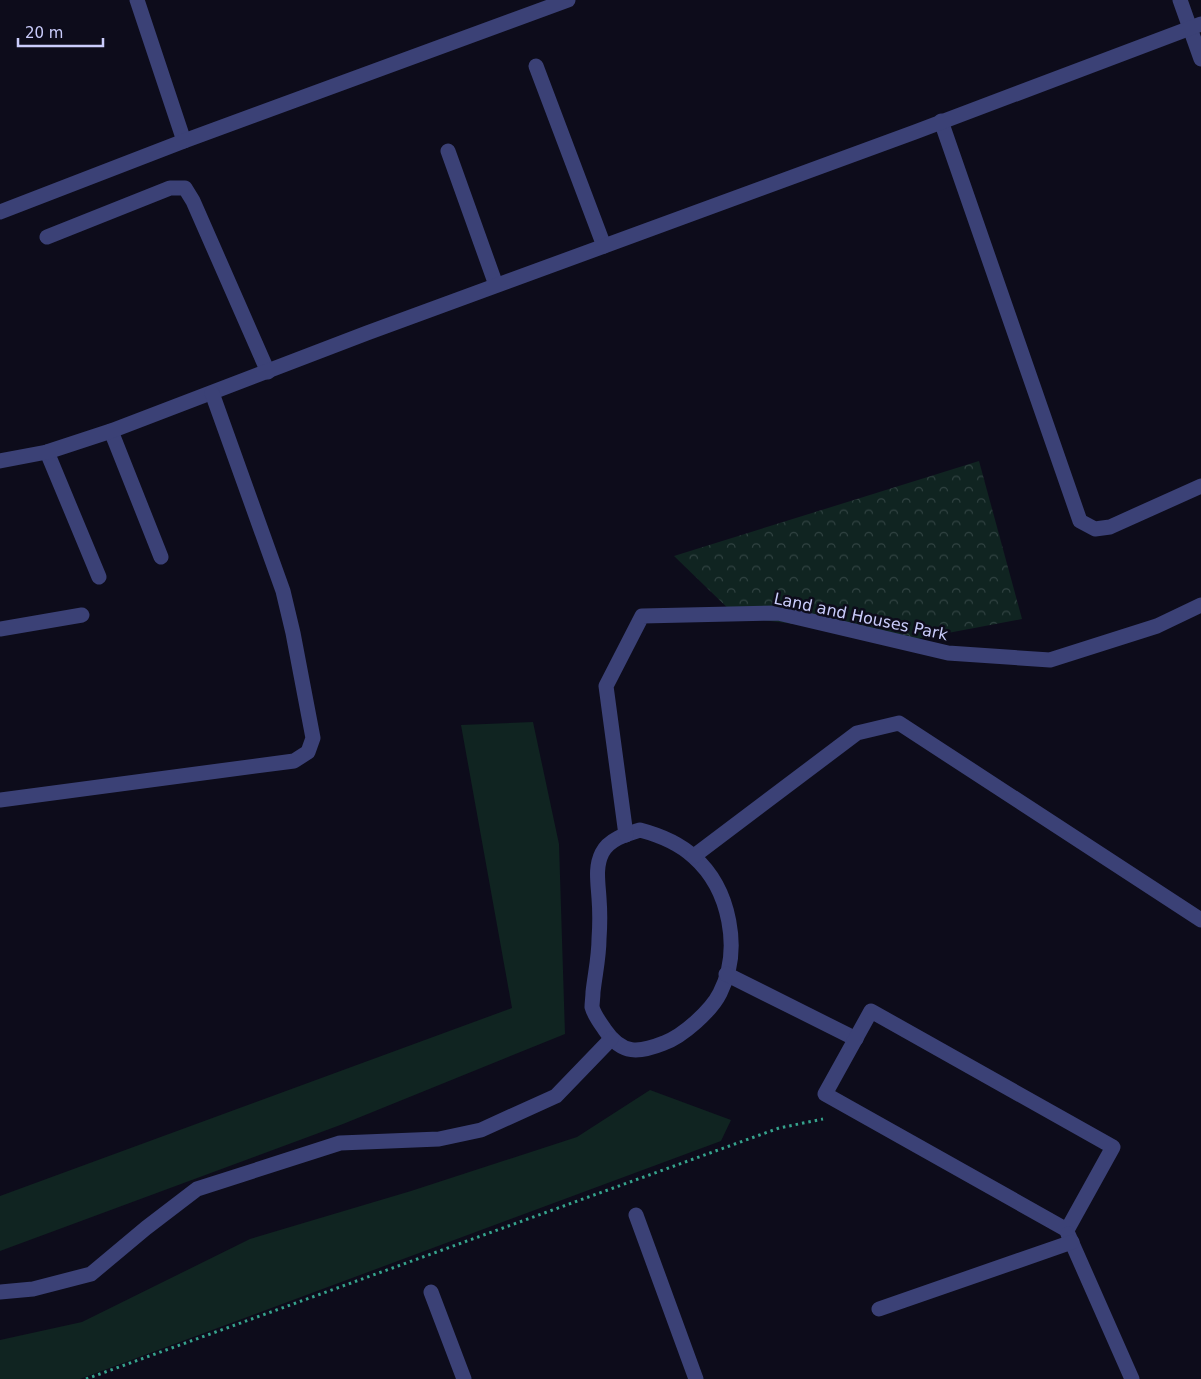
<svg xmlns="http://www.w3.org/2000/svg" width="1201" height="1379" viewBox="0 0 1201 1379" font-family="'DejaVu Sans',sans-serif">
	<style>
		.green { fill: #102421 }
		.forest { fill: url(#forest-crowns) }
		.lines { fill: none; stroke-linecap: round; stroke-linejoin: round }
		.path { stroke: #36a38d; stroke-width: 3; stroke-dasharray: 2.5 4; stroke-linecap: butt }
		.minor { stroke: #3b4176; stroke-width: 15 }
		.labels { text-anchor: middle; stroke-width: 5; stroke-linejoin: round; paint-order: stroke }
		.street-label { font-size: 16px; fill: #caccfb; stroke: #0d0c1b }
	</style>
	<defs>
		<pattern id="forest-crowns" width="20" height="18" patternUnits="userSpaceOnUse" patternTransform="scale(1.25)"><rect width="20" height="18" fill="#102421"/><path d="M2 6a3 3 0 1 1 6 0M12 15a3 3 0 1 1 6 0" fill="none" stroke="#314342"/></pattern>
	</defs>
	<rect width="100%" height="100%" fill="#0d0c1b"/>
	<g class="green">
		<polygon points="533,722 559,844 565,1034 343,1124 0,1251 0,1196 512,1008 461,725"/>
		<polygon points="650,1090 731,1120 721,1141 80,1379 0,1379 0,1340 82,1322 250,1239 411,1191 577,1137"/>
	</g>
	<polygon class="forest" points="979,461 1022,619 916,639 737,617 674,556"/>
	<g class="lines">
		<polyline class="path" points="86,1379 779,1128 823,1119"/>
		<g class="minor">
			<polyline points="137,0 184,141"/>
			<polyline points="1180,0 1201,59"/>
			<polyline points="536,66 604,246"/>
			<polyline points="941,121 1080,521 1095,529 1110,527 1201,486"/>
			<polyline points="448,151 496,285"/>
			<polyline points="0,212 184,141 568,0"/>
			<polyline points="47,237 170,188 185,188 193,201 268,372"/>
			<polyline points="111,431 161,557"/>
			<polyline points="47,452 99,577"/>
			<polyline points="0,461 47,452 111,431 367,333 915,132 1201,24"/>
			<polyline points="0,629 82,615"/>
			<polyline points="0,800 294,761 308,752 313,738 293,633 283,591 212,393"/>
			<path d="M640,830C659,835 680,844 694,857C730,889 742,950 720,993C711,1011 683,1036 664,1043C639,1053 622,1055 605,1030C601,1024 594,1015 592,1007C592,1003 593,997 593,992C595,974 599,957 599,939C600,925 600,911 599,898C598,882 595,867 602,853C609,839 627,834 640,830Z"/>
			<polyline points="626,835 606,686 642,616 778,613 948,653 1050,660 1157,626 1201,605"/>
			<polyline points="694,856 857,733 899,723 1201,920"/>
			<polyline points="726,974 856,1039"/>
			<polygon points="871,1011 1113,1147 1067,1230 825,1094"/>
			<polyline points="636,1215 696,1379"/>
			<polyline points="1068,1234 1132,1379"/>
			<polyline points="0,1292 33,1289 91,1274 146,1228 197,1189 340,1143 439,1139 481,1130 556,1096 611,1039"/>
			<polyline points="431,1292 464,1379"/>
			<polyline points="879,1309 1072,1242"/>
		</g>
	</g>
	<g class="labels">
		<g class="street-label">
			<text transform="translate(861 616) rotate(12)" y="6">Land and Houses Park</text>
		</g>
	</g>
	<path d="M18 38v8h85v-8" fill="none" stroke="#caccfb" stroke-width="2.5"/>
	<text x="25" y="38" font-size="15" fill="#caccfb" stroke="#0d0c1b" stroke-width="4" paint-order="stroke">20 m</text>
</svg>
